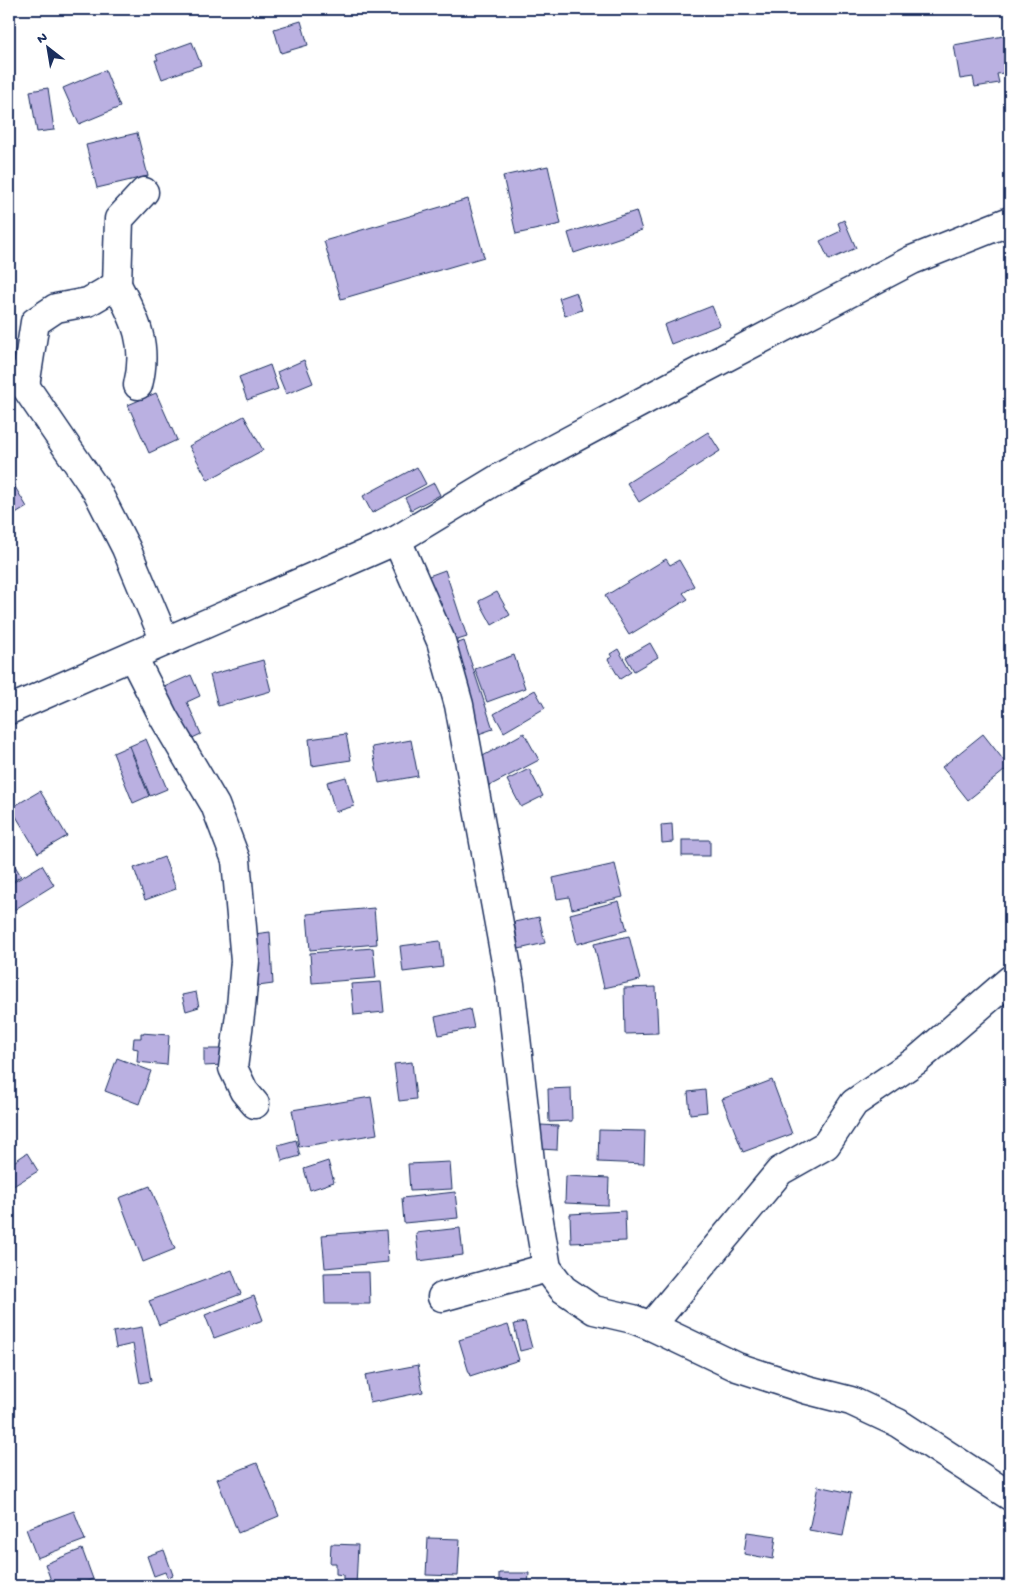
<svg xmlns="http://www.w3.org/2000/svg" width="1019" height="1595" viewBox="0 0 1019 1595" font-family="'Gochi Hand',sans-serif">
	<style>
		.building { fill: #bab0e1; stroke: #1b2f5e }
		.lines { fill: none; stroke-linecap: round; stroke-linejoin: round }
		.street-casing { stroke: #1b2f5e; stroke-width: 31 }
		.street { stroke: #fff; stroke-width: 28 }
	</style>
	<rect width="100%" height="100%" fill="#fff"/>
	<filter id="ink" filterUnits="userSpaceOnUse"><feTurbulence type="fractalNoise" baseFrequency=".02" numOctaves="2"/><feDisplacementMap in="SourceGraphic" scale="10" xChannelSelector="R" yChannelSelector="G"/><feConvolveMatrix kernelMatrix="1 2 1 2 8 2 1 2 1" color-interpolation-filters="sRGB"/></filter>
	<g filter="url(#ink)">
		<g class="building">
			<polygon points="168,9 182,9 170,13"/>
			<polygon points="301,21 308,45 281,53 274,29"/>
			<polygon points="1009,35 1010,72 997,74 999,83 975,87 973,77 960,79 954,45"/>
			<polygon points="192,42 201,65 162,79 155,60 158,60 156,55"/>
			<polygon points="105,70 120,107 79,124 63,88"/>
			<polygon points="48,88 54,130 37,132 30,91"/>
			<polygon points="137,133 148,176 97,188 86,145"/>
			<polygon points="1010,151 1010,171 1005,152"/>
			<polygon points="548,166 561,224 516,234 503,176"/>
			<polygon points="468,199 484,257 341,299 324,241"/>
			<polygon points="636,211 642,230 574,253 568,233"/>
			<polygon points="844,220 856,248 829,260 820,241 841,231 838,223"/>
			<polygon points="576,292 582,310 565,316 559,298"/>
			<polygon points="712,306 720,325 671,344 664,325"/>
			<polygon points="304,360 313,383 286,394 277,372"/>
			<polygon points="270,365 278,389 247,400 239,377"/>
			<polygon points="156,393 177,440 149,453 128,405"/>
			<polygon points="244,416 263,450 208,480 189,446"/>
			<polygon points="708,432 720,451 639,502 627,483"/>
			<polygon points="417,467 426,484 372,513 363,496"/>
			<polygon points="9,477 27,507 9,518"/>
			<polygon points="434,483 440,495 411,510 405,498"/>
			<polygon points="666,559 670,565 679,560 694,586 683,593 688,599 629,635 605,596"/>
			<polygon points="445,570 467,637 448,643 426,577"/>
			<polygon points="497,592 510,615 492,625 479,601"/>
			<polygon points="464,641 493,729 470,737 447,647"/>
			<polygon points="650,643 658,657 634,671 626,657"/>
			<polygon points="618,649 631,672 620,679 608,659 612,657 610,654"/>
			<polygon points="514,655 525,688 487,702 475,669"/>
			<polygon points="263,660 271,691 218,706 210,675"/>
			<polygon points="191,675 200,696 187,702 201,734 186,741 162,688"/>
			<polygon points="535,690 545,708 504,732 494,714"/>
			<polygon points="524,733 539,760 487,787 474,761"/>
			<polygon points="346,734 351,760 312,766 309,739"/>
			<polygon points="983,734 1009,767 968,800 942,767"/>
			<polygon points="146,739 167,789 150,796 130,746"/>
			<polygon points="411,740 418,776 379,783 372,747"/>
			<polygon points="129,746 149,796 133,803 113,753"/>
			<polygon points="529,769 543,796 521,807 507,780"/>
			<polygon points="346,777 354,806 335,812 327,782"/>
			<polygon points="40,791 67,836 38,853 11,808"/>
			<polygon points="672,824 673,842 662,843 661,825"/>
			<rect x="682" y="840" width="28" height="16"/>
			<polygon points="9,856 21,876 9,884"/>
			<polygon points="164,857 176,889 145,900 134,868"/>
			<polygon points="615,864 623,897 572,909 569,897 557,899 553,878"/>
			<polygon points="42,865 54,885 9,913 9,885"/>
			<polygon points="619,901 627,930 577,944 570,914"/>
			<polygon points="374,908 377,944 310,950 307,914"/>
			<polygon points="539,917 545,943 519,949 514,922"/>
			<polygon points="270,932 273,984 258,986 254,934"/>
			<polygon points="629,936 640,980 604,988 594,944"/>
			<polygon points="440,941 443,967 403,972 400,946"/>
			<polygon points="373,948 376,978 312,983 310,953"/>
			<polygon points="381,982 384,1012 354,1015 351,984"/>
			<polygon points="656,987 658,1033 625,1034 624,988"/>
			<polygon points="196,992 199,1007 186,1011 182,995"/>
			<polygon points="470,1009 474,1028 439,1035 435,1017"/>
			<polygon points="141,1033 169,1035 167,1065 137,1062 138,1049 133,1048 134,1038 141,1038"/>
			<polygon points="204,1049 223,1049 224,1065 204,1066"/>
			<polygon points="117,1058 151,1071 139,1104 105,1091"/>
			<polygon points="412,1062 416,1099 399,1101 394,1064"/>
			<polygon points="772,1080 792,1134 743,1152 722,1099"/>
			<polygon points="571,1088 572,1121 549,1122 548,1089"/>
			<polygon points="705,1090 707,1112 690,1114 688,1092"/>
			<polygon points="371,1097 377,1134 299,1147 292,1110"/>
			<polygon points="541,1125 558,1126 557,1150 540,1149"/>
			<polygon points="599,1130 645,1131 644,1164 598,1162"/>
			<polygon points="296,1140 300,1156 282,1161 278,1145"/>
			<polygon points="27,1153 38,1171 10,1188 9,1165"/>
			<polygon points="328,1161 334,1182 310,1190 304,1169"/>
			<polygon points="450,1162 452,1189 410,1191 408,1164"/>
			<polygon points="566,1176 609,1178 608,1205 565,1203"/>
			<polygon points="150,1186 175,1249 143,1262 119,1198"/>
			<polygon points="455,1192 458,1218 404,1223 402,1198"/>
			<polygon points="625,1211 626,1241 571,1243 570,1214"/>
			<polygon points="460,1228 463,1255 419,1261 416,1233"/>
			<polygon points="386,1230 388,1262 325,1268 322,1235"/>
			<polygon points="232,1270 241,1294 159,1325 149,1301"/>
			<polygon points="369,1272 370,1304 325,1304 324,1273"/>
			<polygon points="254,1296 263,1320 214,1338 205,1315"/>
			<polygon points="525,1322 532,1348 520,1351 514,1324"/>
			<polygon points="508,1325 519,1360 470,1376 459,1340"/>
			<polygon points="142,1327 151,1381 140,1383 133,1344 116,1348 113,1332"/>
			<polygon points="418,1365 423,1392 370,1403 365,1375"/>
			<polygon points="257,1463 279,1516 238,1533 217,1479"/>
			<polygon points="818,1486 851,1493 843,1536 809,1530"/>
			<polygon points="74,1511 85,1540 37,1558 26,1529"/>
			<polygon points="747,1532 776,1536 773,1559 744,1554"/>
			<polygon points="428,1538 460,1539 458,1576 426,1575"/>
			<polygon points="331,1544 358,1545 356,1586 343,1586 343,1575 336,1574 336,1563 330,1563"/>
			<polygon points="82,1549 93,1579 74,1586 53,1586 45,1564"/>
			<polygon points="164,1550 173,1575 167,1577 165,1572 154,1576 147,1556"/>
			<polygon points="499,1573 529,1573 528,1586 499,1586"/>
			<polygon points="538,1583 601,1585 601,1586 538,1586"/>
		</g>
		<g class="lines">
			<defs>
				<g id="street">
					<polyline points="117,285 119,219 144,192"/>
					<polyline points="9,375 25,386 98,493 126,548 165,641"/>
					<path d="M25,386L35,322L56,308L88,302L117,285C136,320 148,345 138,385"/>
					<polyline points="397,540 441,641 459,705 510,984 532,1179 547,1268 563,1289 594,1310 633,1319 651,1326 737,1367 808,1390 851,1401 898,1423 1010,1496"/>
					<polyline points="133,657 164,718 215,805 236,860 245,961 241,1007 233,1068 244,1091 255,1104"/>
					<polyline points="9,710 397,540 501,477 677,383 912,260 1010,221"/>
					<polyline points="442,1297 547,1268"/>
					<polyline points="651,1326 780,1171 826,1145 854,1103 917,1060 1010,980"/>
				</g>
			</defs>
			<use href="#street" class="street-casing"/>
			<use href="#street" class="street"/>
		</g>
	</g>
	<rect width="1019" height="1595" fill="none" stroke="#fff" stroke-width="30"/>
	<rect x="15" y="15" width="989" height="1565" fill="none" stroke="#1b2f5e" stroke-width="2" filter="url(#ink)"/>
	<g transform="translate(48 48) rotate(329)" stroke="#ffffff" stroke-width="4" paint-order="stroke">
	<path d="M0-4L9 19L0 12L-9 19Z" fill="#1b2f5e"/>
	<text y="-8" font-size="14" font-weight="bold" text-anchor="middle" fill="#1b2f5e">N</text>
	</g>
</svg>
